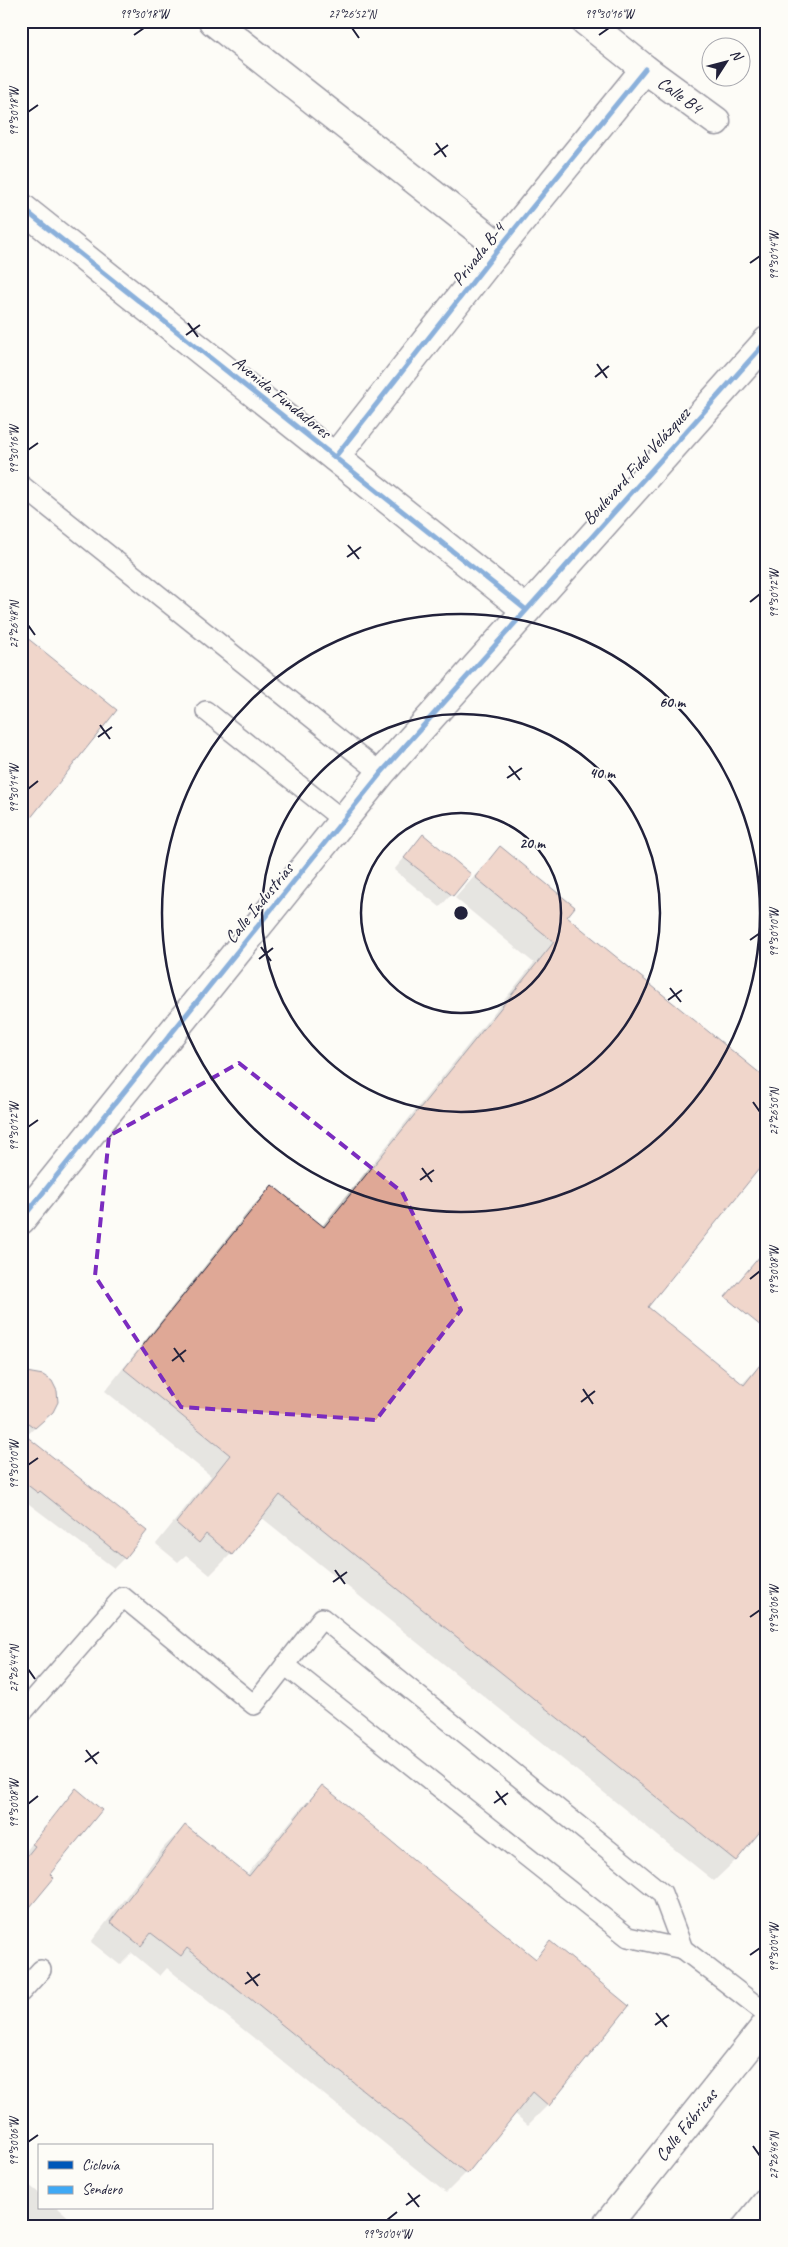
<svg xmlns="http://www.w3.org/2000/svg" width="788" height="2247" viewBox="0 0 788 2247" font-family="Caveat,sans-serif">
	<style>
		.shadow { fill: #0003 }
		.building { fill: #dfa896; stroke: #22223b }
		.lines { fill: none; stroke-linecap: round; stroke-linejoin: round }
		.lane-casing { stroke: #22223b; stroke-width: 22 }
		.street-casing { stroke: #22223b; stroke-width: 31 }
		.secondary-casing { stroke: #22223b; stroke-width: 31 }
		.lane { stroke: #fdfcf7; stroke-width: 19 }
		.street { stroke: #fdfcf7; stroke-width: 28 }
		.secondary { stroke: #fdfcf7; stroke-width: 28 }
		.quiet { stroke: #3fa9f5; stroke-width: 4; stroke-dasharray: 8 4; stroke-linecap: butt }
		.cycleway-casing { stroke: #fdfcf7; stroke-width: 8 }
		.cycleway { stroke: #0057b8; stroke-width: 5 }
		.marked { fill: none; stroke: #7b2cbf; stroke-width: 4; stroke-dasharray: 10 6; stroke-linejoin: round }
		.ticks { fill: none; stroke: #22223b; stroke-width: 2 }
		.ring { fill: none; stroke: #22223b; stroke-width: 2.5 }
		.labels { text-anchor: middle; stroke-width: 4; stroke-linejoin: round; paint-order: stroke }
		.street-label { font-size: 18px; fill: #22223b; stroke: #fdfcf7 }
		.centre { fill: #22223b; stroke: #fdfcf7; stroke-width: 2.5 }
		.ring-label { font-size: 15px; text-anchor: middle; font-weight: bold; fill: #22223b; stroke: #fdfcf7; stroke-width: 4; stroke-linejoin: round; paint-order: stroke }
		.neatline { fill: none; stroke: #22223b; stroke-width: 2 }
		.ticks-label { font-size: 12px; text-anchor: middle; fill: #22223b }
	</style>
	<rect width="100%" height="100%" fill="#fdfcf7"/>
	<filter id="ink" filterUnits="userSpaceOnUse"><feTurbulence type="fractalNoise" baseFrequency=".02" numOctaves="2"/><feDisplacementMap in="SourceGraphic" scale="10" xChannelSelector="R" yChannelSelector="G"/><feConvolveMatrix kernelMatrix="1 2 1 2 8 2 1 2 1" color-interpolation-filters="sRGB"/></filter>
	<g filter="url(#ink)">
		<g class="shadow">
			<polygon points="423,836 470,874 440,907 394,870"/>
			<polygon points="500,848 565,917 646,1307 742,1384 767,1358 767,1821 735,1861 714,1881 261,1517 231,1554 210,1575 186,1555 178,1562 156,1544 211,1476 105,1391 252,1207 272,1187 322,1226 534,963 455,898"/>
			<polygon points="21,1378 40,1423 25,1437 124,1558 114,1568 21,1498"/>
			<polygon points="322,1787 535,1959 550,1943 628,2006 548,2105 528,2125 514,2113 466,2173 446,2193 167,1968 160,1976 132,1953 120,1965 91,1942 165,1846 185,1826 246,1876 302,1807"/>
			<polygon points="76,1790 48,1874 22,1856"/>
			<polygon points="21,2179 39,2193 39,2208 58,2208 79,2226 21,2226"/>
		</g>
		<g class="building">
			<polygon points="21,633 117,710 21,830"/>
			<polygon points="423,834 471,874 453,896 404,858"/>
			<polygon points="500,846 575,907 567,917 767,1079 767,1159 648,1307 744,1385 767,1356 767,1823 736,1861 280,1495 232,1555 206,1534 199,1543 176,1523 230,1455 124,1369 272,1185 324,1227 554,942 475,877"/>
			<polygon points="767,1248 767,1331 725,1297"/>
			<polygon points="21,1371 43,1375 52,1381 57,1391 58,1402 53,1412 35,1428 21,1418"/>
			<polygon points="21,1432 147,1531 125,1559 40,1491 38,1493 21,1480"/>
			<polygon points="322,1785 536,1959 550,1941 629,2006 549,2106 533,2092 467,2174 187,1948 181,1956 151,1933 141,1946 110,1922 185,1825 249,1876"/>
			<polygon points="76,1788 102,1810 50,1874 54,1878 21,1918 21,1851 27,1856 35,1846 32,1844"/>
		</g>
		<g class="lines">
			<defs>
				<g id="lane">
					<polyline points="21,485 381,773"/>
					<polyline points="206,711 344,821"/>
					<polyline points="285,1665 628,1937 683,1949"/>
					<polyline points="21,1714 123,1597 254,1705 322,1618 662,1893 683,1949 767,2014"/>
					<polyline points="21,1992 41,1970"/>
					<polyline points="742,2226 767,2195"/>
				</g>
				<g id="street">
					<polyline points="213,21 500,247"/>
					<polyline points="585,21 645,69 716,121"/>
					<polyline points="335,457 500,247 645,69"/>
					<polyline points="606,2226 767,2024"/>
				</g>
				<g id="secondary">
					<polyline points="21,207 525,609"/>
					<polyline points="21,1220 381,773 767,341"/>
				</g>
			</defs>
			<use href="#lane" class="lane-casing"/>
			<use href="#street" class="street-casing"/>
			<use href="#secondary" class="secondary-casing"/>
			<use href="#lane" class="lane"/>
			<use href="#street" class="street"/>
			<use href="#secondary" class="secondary"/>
			<polyline class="quiet" points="767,1005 767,1019"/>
			<defs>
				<g id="cycleway">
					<polyline points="21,207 525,609"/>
					<polyline points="335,457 500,247 645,69"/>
					<polyline points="21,1220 381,773 767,341"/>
				</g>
			</defs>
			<use href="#cycleway" class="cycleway-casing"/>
			<use href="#cycleway" class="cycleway"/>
		</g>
	</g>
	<path d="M0 0H788V2247H0ZM239,1063L402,1192L461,1310L376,1420L181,1407L95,1276L109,1136Z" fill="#fdfcf7" fill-opacity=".55" fill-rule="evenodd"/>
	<path class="marked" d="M239,1063L402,1192L461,1310L376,1420L181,1407L95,1276L109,1136Z"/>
	<path class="ticks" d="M352,28L359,38M134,35L144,28M599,35L609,28M28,112L38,105M436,143L446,157M434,155L448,145M750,263L760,256M188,323L198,337M186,335L200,325M597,364L607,378M595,377L609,366M28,450L38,443M348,545L359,559M347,557L361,547M750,602L760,594M28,625L35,635M100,725L110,739M98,737L112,727M509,766L520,780M507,778L522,768M28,789L38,781M750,940L760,933M261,947L271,961M259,959L273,948M670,988L681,1002M668,1000L682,990M753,1102L760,1112M28,1127L38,1120M422,1168L432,1182M420,1180L434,1170M750,1279L760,1271M174,1348L184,1362M172,1361L186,1350M583,1389L593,1404M581,1402L595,1391M28,1465L38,1458M335,1570L345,1584M333,1582L347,1572M750,1617L760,1610M28,1669L35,1679M86,1750L97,1764M85,1762L99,1752M496,1791L506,1805M494,1803L508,1793M28,1804L38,1796M750,1955L760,1948M247,1972L258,1986M245,1984L260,1974M656,2013L667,2027M655,2025L669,2015M28,2142L38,2135M753,2146L760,2156M408,2193L419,2207M406,2205L420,2195M387,2220L397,2212"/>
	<g class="ring">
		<circle cx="461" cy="913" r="100"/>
		<circle cx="461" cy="913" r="199"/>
		<circle cx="461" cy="913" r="299"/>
	</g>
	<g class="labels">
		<g class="street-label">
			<text transform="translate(680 95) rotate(36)" y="6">Calle B4</text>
			<text transform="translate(478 254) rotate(-52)" y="6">Privada B-4</text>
			<text transform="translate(282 397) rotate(39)" y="6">Avenida Fundadores</text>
			<text transform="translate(636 466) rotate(-48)" y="6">Boulevard Fidel Velázquez</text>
			<text transform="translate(259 903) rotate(-51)" y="6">Calle Industrias</text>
			<text transform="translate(686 2125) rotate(-51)" y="6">Calle Fábricas</text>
		</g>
	</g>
	<circle cx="461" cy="913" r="8" class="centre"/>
	<g class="ring-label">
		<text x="672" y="707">60 m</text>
		<text x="602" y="778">40 m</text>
		<text x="532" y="848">20 m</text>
	</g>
	<rect width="788" height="2247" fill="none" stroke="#fdfcf7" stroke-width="55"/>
	<rect x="38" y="2144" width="175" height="65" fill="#fdfcf7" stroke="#a5a5ac"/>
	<rect x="48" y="2161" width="25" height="8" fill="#0057b8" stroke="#a5a5ac"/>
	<text x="82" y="2170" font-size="15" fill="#22223b">Ciclovía</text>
	<rect x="48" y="2186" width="25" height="8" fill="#3fa9f5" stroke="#a5a5ac"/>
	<text x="82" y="2194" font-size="15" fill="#22223b">Sendero</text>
	<g transform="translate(726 62) rotate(54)"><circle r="24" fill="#fdfcf7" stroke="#a5a5ac"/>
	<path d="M0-4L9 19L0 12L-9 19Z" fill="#22223b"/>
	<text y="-8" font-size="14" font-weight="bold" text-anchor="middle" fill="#22223b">N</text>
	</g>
	<rect x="28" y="28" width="732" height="2192" class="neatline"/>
	<g class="ticks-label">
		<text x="144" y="18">99°30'18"W</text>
		<text x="352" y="18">27°26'52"N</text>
		<text x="609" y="18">99°30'16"W</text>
		<text transform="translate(14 112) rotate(-90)" y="4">99°30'18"W</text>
		<text transform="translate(774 256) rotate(-90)" y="4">99°30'14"W</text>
		<text transform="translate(14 450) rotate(-90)" y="4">99°30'16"W</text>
		<text transform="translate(774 594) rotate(-90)" y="4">99°30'12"W</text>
		<text transform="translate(14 625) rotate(-90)" y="4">27°26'48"N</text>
		<text transform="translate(14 789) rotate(-90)" y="4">99°30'14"W</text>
		<text transform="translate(774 933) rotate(-90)" y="4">99°30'10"W</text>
		<text transform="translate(774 1112) rotate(-90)" y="4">27°26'50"N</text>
		<text transform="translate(14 1127) rotate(-90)" y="4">99°30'12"W</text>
		<text transform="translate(774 1271) rotate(-90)" y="4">99°30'08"W</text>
		<text transform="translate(14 1465) rotate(-90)" y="4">99°30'10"W</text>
		<text transform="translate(774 1610) rotate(-90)" y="4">99°30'06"W</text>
		<text transform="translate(14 1669) rotate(-90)" y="4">27°26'44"N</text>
		<text transform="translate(14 1804) rotate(-90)" y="4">99°30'08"W</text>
		<text transform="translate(774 1948) rotate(-90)" y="4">99°30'04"W</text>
		<text transform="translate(14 2142) rotate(-90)" y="4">99°30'06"W</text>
		<text transform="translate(774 2156) rotate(-90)" y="4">27°26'46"N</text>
		<text x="387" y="2238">99°30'04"W</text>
	</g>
</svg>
